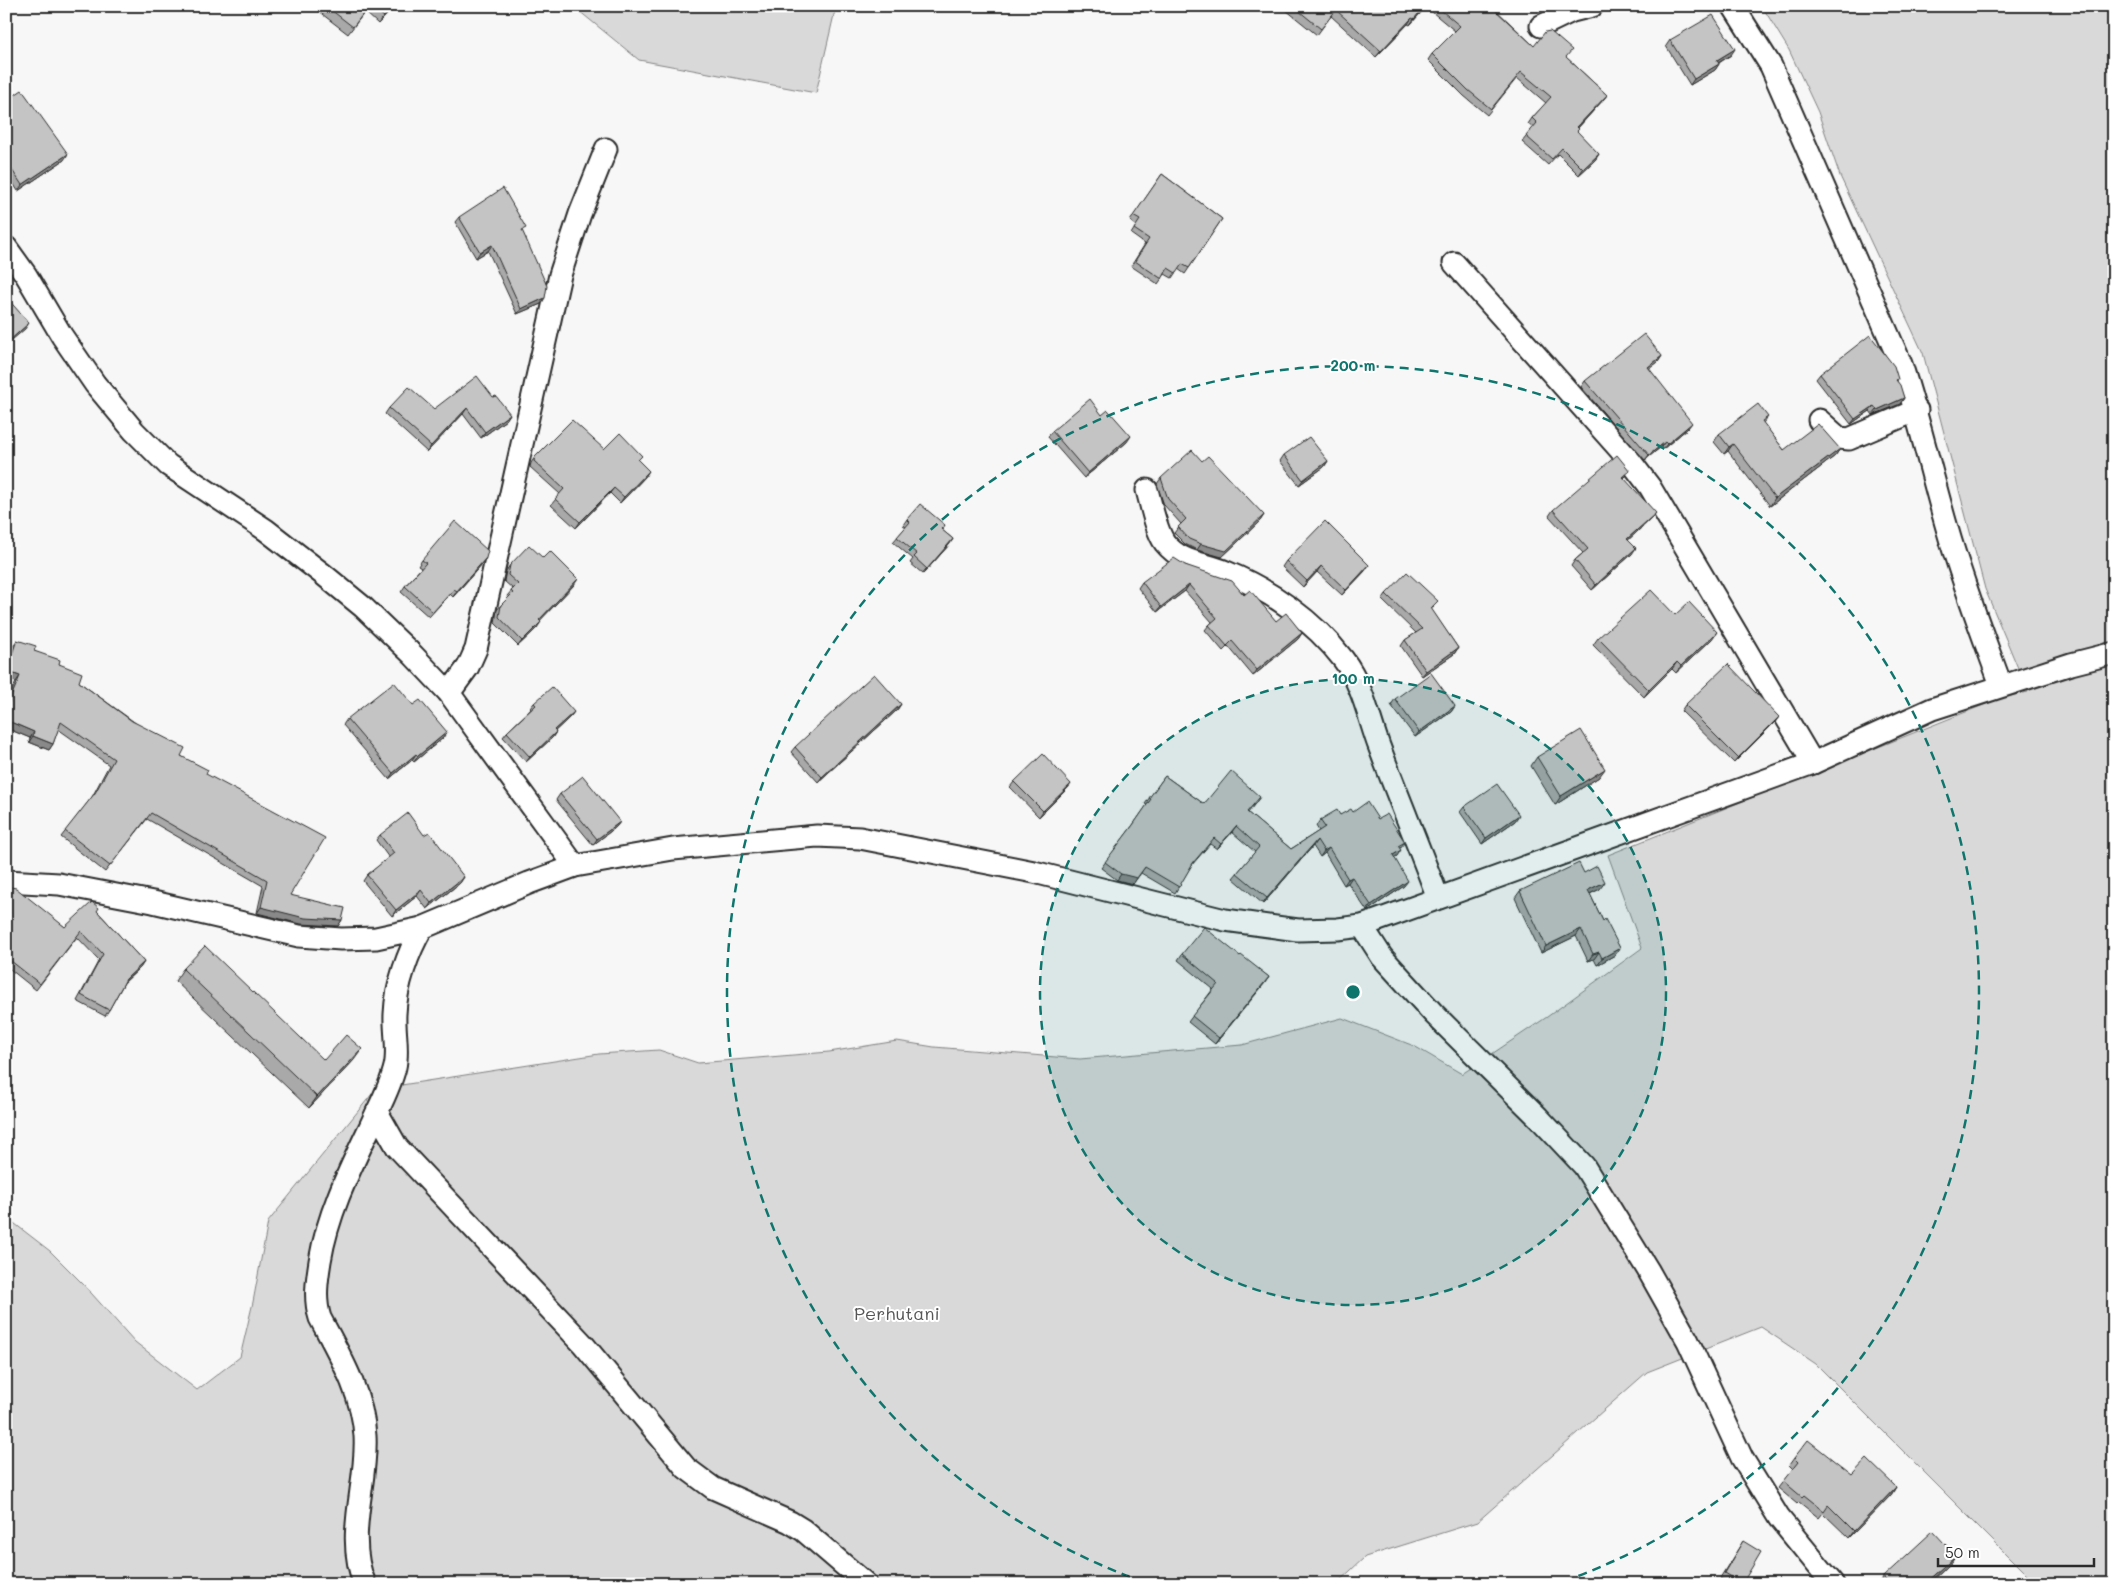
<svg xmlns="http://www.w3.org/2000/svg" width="2120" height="1590" viewBox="0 0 2120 1590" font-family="Mali,sans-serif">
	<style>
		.green { fill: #d9d9d9; stroke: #828282 }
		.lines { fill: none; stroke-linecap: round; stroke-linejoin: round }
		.minor-casing { stroke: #2b2b2b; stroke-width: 25 }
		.minor { stroke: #fff; stroke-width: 21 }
		.wall { fill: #a9a9a9; stroke: #2b2b2b }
		.shaded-wall { fill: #898989; stroke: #2b2b2b }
		.building { fill: #c4c4c4; stroke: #2b2b2b }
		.ring { fill: none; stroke: #0f766e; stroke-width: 2.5; stroke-dasharray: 9 6 }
		.labels { text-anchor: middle; stroke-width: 4; stroke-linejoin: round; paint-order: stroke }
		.park-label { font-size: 18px; fill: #565656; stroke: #fff }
		.centre { fill: #0f766e; stroke: #fff; stroke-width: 2.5 }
		.ring-label { font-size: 15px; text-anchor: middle; font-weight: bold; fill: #0f766e; stroke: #fff; stroke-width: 4; stroke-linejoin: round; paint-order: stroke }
	</style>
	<rect width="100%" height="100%" fill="#f7f7f7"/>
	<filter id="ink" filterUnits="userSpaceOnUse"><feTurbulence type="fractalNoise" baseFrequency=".02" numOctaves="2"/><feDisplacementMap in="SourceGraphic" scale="10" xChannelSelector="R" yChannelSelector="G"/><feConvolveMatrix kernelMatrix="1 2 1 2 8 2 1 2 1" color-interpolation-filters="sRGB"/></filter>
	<g filter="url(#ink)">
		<g class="green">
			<polygon points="573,6 836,6 816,93 639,60"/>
			<polygon points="1762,6 2114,6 2114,1584 2036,1584 1816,1364 1761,1327 1647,1372 1477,1522 1365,1557 1336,1584 6,1584 6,1217 50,1251 83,1284 135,1342 197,1390 240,1357 253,1302 268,1222 376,1089 599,1054 659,1050 698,1063 829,1052 897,1041 934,1047 1080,1059 1242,1045 1342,1018 1414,1046 1462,1074 1547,1017 1642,948 1608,855 2001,698 2028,692 1985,589 1923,353 1840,176 1818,112 1789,50"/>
		</g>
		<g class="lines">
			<defs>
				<g id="minor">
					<path d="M1733,6L1771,66L1901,364C1919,418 1931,473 1947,528C1962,581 1982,633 2001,685"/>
					<polyline points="1541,26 1572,11 1592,6"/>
					<polyline points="6,247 26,275 62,336 95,384 134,431 168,465 266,530 324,575 363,607 413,655 449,693 575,866"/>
					<polyline points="1454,263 1631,462 1650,487 1813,763"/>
					<polyline points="1819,420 1839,438 1849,439 1917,410"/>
					<path d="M1147,490C1151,504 1156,531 1165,543C1182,564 1203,562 1226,572C1270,590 1314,621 1343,659C1363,685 1368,716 1379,746C1398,797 1419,847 1438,898"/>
					<polyline points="449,693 468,667 476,649 560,275 580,214 606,149"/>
					<polyline points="6,881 59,884 153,902 299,936 341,939 376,938 422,928 529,883 575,866 673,849 817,836 860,838 1034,872 1225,920 1298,930 1338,929 1362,926 1384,918 1813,763 1932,709 2071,664 2114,653"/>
					<polyline points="1362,926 1382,957 1434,1014 1538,1117 1584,1166 1648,1270 1688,1341 1742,1458 1779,1518 1833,1584"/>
					<polyline points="377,1112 397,1147 583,1344 686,1468 713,1488 790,1522 803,1530 866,1584"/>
					<path d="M365,1584C344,1537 368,1484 365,1436C363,1394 339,1354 320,1318C314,1299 317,1280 320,1261C328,1213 349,1171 370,1127C379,1107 390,1088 395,1067C399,1050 394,1032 395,1014C396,986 408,952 422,928"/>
				</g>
			</defs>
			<use href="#minor" class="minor-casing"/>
			<use href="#minor" class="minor"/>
		</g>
		<g class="wall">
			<polygon points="321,6 395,6 378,24 365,12 348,34 318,11"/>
			<polygon points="1281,6 1495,6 1494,8 1534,46 1567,58 1607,95 1603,100 1578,128 1577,132 1599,154 1595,160 1579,175 1558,154 1548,165 1522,142 1533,128 1528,124 1532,118 1546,103 1517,78 1487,115 1464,96 1428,60 1432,54 1455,31 1426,7 1410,25 1408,24 1376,57 1331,16 1317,35"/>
			<polygon points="1670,40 1731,55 1719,63 1719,64 1715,70 1690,85 1666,46"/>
			<polygon points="6,101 64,160 18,191 6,172"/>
			<polygon points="1162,174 1222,219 1185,274 1178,269 1172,278 1165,274 1158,284 1131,266 1145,244 1131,234 1136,226 1130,221"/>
			<polygon points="459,217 523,233 541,304 517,314 488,251 476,258 455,222"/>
			<polygon points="1662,356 1658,362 1649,368 1688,428 1663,449 1661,447 1645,460 1581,387 1585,381"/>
			<polygon points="1820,374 1898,379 1897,381 1904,398 1900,404 1873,415 1870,411 1851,424 1816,379"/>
			<polygon points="493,397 510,414 506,420 481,438 463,414 427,452 385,414 389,408 434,409"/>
			<polygon points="1102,415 1127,442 1084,478 1048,437 1052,431"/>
			<polygon points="1768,417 1763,423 1784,450 1840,449 1835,456 1770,506 1728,451 1724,454 1714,442 1719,434"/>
			<polygon points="604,449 638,461 645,477 620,503 610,493 576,528 551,505 560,494 530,467 531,463 535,457"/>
			<polygon points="1284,455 1328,461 1324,467 1299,485 1280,461"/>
			<polygon points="1202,461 1264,515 1260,521 1222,557 1197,550 1185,544 1174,533 1181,524 1164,505 1157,484 1161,478"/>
			<polygon points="1626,476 1624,478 1652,518 1628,540 1632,554 1592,590 1571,566 1575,560 1583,553 1549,516 1553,510"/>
			<polygon points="907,519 945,525 942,530 953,539 949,545 923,574 910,563 913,559 893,542 906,527 903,525"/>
			<polygon points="486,558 482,564 453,597 450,594 429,617 401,592 405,586 421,568 418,566 422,560"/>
			<polygon points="1286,561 1365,571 1342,595 1317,572 1303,587 1282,567"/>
			<polygon points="510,565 574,585 539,621 537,628 518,646 495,623 497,610 501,605 508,598 507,596 513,589 504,581 506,571"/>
			<polygon points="1185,565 1244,595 1276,621 1302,633 1298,639 1253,676 1228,646 1223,651 1205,630 1209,625 1212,622 1185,591 1157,612 1138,588 1142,582"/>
			<polygon points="1386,594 1434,607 1431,609 1458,648 1454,654 1422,676 1401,646 1405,640 1416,633 1382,600"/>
			<polygon points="1675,615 1712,639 1676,673 1672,669 1644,697 1593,645 1598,638"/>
			<polygon points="17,640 34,651 59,664 79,682 206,774 290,895 342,920 338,926 301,924 257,913 263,886 147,819 105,872 61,837 92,797 109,765 58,729 53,744 49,750 29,742 30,738 6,728 6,705 16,682 6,679 6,665 13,646"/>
			<polygon points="1395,699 1455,706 1451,712 1415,737 1391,705"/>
			<polygon points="534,703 574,712 570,717 555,731 556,732 552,738 526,762 503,737 507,732 531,709 530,708"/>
			<polygon points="901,704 897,710 818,782 791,752 795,747"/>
			<polygon points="413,705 443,738 414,762 412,760 389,779 343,725 347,719"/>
			<polygon points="1685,705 1779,717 1775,722 1734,763 1681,711"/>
			<polygon points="1537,757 1599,777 1555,805 1531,766"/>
			<polygon points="1165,776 1204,804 1260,797 1248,813 1291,849 1319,831 1316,826 1320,820 1353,812 1378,819 1405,842 1400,848 1397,856 1394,857 1404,886 1367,911 1348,883 1344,885 1325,853 1320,857 1313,846 1263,904 1233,878 1255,852 1232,832 1217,849 1210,844 1191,866 1175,893 1141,873 1133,884 1117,880 1101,868 1133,825 1147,805 1145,804"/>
			<polygon points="1014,782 1071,784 1067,789 1039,817 1010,787"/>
			<polygon points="560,794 620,822 616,827 593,845 556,800"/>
			<polygon points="1464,807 1515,821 1482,844 1460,812"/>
			<polygon points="380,835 424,835 464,877 460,883 427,909 417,896 392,916 363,881 367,875 389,858 376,840"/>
			<polygon points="6,886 65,927 97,911 144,962 140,968 124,983 109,1010 105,1016 77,1001 99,960 77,937 36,990 6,966"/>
			<polygon points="1600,889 1590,894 1603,921 1620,948 1615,955 1597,965 1594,959 1588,961 1576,936 1541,953 1515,898 1520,891"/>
			<polygon points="1182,954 1240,956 1269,977 1215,1044 1188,1022 1213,989 1178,960"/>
			<polygon points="183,969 324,1060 354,1060 309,1108 175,981"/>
			<polygon points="1794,1458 1852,1475 1896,1487 1891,1495 1849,1538 1823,1513 1819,1518 1799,1502 1797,1504 1778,1488 1793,1469 1789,1465"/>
			<polygon points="1743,1541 1742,1584 1729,1584 1720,1578"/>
			<polygon points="1956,1556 1950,1564 1929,1584 1878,1584 1883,1577"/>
		</g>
		<g class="shaded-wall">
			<polygon points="393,6 395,6 378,24 384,17"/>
			<polygon points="1425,6 1426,6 1410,25 1414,19"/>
			<polygon points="1412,18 1408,24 1376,57 1381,51"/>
			<polygon points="1735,49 1731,55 1713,66 1717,60"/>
			<polygon points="1719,64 1715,70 1690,85 1694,79"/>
			<polygon points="1607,95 1603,100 1573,133 1577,127"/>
			<polygon points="68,154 64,160 18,191 22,185"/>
			<polygon points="1599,154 1595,160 1579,175 1583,169"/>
			<polygon points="492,245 488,251 476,258 480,252"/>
			<polygon points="545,298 541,304 517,314 521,309"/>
			<polygon points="29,323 25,329 6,345 9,341"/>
			<polygon points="1662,356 1658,362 1644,373 1648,367"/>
			<polygon points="1904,398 1900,404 1873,415 1877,410"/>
			<polygon points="1874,406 1870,411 1851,424 1855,419"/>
			<polygon points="467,408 463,414 427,452 431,446"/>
			<polygon points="510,414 506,420 481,438 485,432"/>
			<polygon points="1692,423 1688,428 1663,449 1667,444"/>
			<polygon points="1131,436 1127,442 1084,478 1088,473"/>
			<polygon points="1665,442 1661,447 1645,460 1649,455"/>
			<polygon points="1733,444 1728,451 1724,454 1729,447"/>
			<polygon points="1840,449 1835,456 1770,506 1775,498"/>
			<polygon points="1328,461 1324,467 1299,485 1303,480"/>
			<polygon points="649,471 645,477 620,503 624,497"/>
			<polygon points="614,488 610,493 576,528 580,522"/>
			<polygon points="1656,513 1652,518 1624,544 1627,539"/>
			<polygon points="1264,515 1260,521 1222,557 1197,550 1201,544"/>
			<polygon points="953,539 949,545 923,574 927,569"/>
			<polygon points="1636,548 1632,554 1592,590 1596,585"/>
			<polygon points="486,558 482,564 453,597 457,591"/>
			<polygon points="1369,565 1365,571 1342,595 1346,590"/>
			<polygon points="1321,566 1317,572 1303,587 1307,581"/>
			<polygon points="578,579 574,585 535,626 539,620"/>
			<polygon points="1189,585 1185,591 1157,612 1161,607"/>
			<polygon points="541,622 537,628 518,646 522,641"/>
			<polygon points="1717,632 1712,639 1676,673 1681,666"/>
			<polygon points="1302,633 1298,639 1253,676 1257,670"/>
			<polygon points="1458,648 1454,654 1422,676 1426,671"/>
			<polygon points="1677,662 1672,669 1644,697 1649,690"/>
			<polygon points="6,671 20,676 16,682 6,679"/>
			<polygon points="901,704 897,710 818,782 822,777"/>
			<polygon points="1455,706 1451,712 1415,737 1419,732"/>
			<polygon points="574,712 570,717 550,736 554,730"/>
			<polygon points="1779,717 1775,722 1734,763 1738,758"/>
			<polygon points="6,720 34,732 30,738 6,728"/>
			<polygon points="447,732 443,738 414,762 418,756"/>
			<polygon points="556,732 552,738 526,762 530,757"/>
			<polygon points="33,736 53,744 49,750 29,742"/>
			<polygon points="416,754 412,760 389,779 393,773"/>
			<polygon points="1605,769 1599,777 1555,805 1561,796"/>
			<polygon points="1071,784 1067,789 1039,817 1043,811"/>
			<polygon points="1519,815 1515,821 1482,844 1486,838"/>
			<polygon points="620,822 616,827 593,845 597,839"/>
			<polygon points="1236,826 1232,832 1217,849 1221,844"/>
			<polygon points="1317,840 1313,846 1263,904 1267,898"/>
			<polygon points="1329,848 1325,853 1320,857 1324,851"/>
			<polygon points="1401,850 1397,856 1389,861 1393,855"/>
			<polygon points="1145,867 1133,884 1117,880 1121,874"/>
			<polygon points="464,877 460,883 427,909 431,903"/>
			<polygon points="1352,877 1348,883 1344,885 1348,879"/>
			<polygon points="1408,881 1404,886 1367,911 1371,905"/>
			<polygon points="1605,882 1600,889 1583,897 1588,890"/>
			<polygon points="421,890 417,896 392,916 396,910"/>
			<polygon points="261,907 342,920 338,926 301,924 257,913"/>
			<polygon points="1581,929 1576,936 1541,953 1546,946"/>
			<polygon points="1620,948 1615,955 1597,965 1602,958"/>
			<polygon points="1599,952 1594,959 1588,961 1593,954"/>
			<polygon points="144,962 140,968 122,984 126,979"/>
			<polygon points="1269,977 1265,983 1215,1044 1219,1038"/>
			<polygon points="362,1049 354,1060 309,1108 317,1097"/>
			<polygon points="1896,1487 1891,1495 1849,1538 1854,1531"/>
			<polygon points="1956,1556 1950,1564 1929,1584 1925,1584"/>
		</g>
		<g class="building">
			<polygon points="326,6 369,6 353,27"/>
			<polygon points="371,6 393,6 384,17"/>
			<polygon points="1293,6 1425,6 1414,19 1412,18 1381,51 1336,10 1321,29"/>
			<polygon points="1436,6 1495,6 1493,8 1534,46 1545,32 1550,31 1572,50 1566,57 1607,95 1577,127 1579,129 1577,131 1599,154 1583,169 1562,148 1552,159 1526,136 1537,123 1532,118 1551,97 1521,72 1491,109 1468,90 1432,54 1460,26"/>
			<polygon points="1713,15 1735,49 1717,60 1719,64 1694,79 1670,40"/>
			<polygon points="22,90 68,154 22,185 6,161 6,101"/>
			<polygon points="1162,174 1222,219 1189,268 1182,264 1176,273 1168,268 1162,279 1135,261 1149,239 1134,229 1140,220 1133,216"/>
			<polygon points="503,188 526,228 522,230 547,286 545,298 521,309 492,245 480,252 459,217"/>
			<polygon points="6,297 29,323 9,341 6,338"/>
			<polygon points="1644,334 1662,356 1648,367 1692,423 1667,444 1665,442 1649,455 1585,381"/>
			<polygon points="1870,335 1894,366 1898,379 1896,380 1900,385 1904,398 1877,410 1874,406 1855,419 1820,374"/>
			<polygon points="477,376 493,397 496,396 510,414 485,432 467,408 431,446 389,408 409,387 434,409"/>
			<polygon points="1090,399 1102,415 1108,410 1131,436 1088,473 1052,431"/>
			<polygon points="1758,404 1768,417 1762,421 1784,450 1818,424 1840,449 1775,498 1733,444 1729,447 1719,434"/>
			<polygon points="572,420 604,449 620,433 642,456 638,460 649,471 624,497 614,488 580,522 555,499 564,489 534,461 535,457"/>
			<polygon points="1309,437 1328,461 1303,480 1284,455"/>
			<polygon points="1192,450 1202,461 1208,456 1264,515 1226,551 1201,544 1189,539 1178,527 1186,519 1168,499 1161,478"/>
			<polygon points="1617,455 1630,471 1623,477 1656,513 1627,539 1636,548 1596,585 1575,560 1588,549 1553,510"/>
			<polygon points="920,504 945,525 941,529 953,539 927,569 914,557 917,554 897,537 910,522 907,519"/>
			<polygon points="455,521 488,551 486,558 457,591 454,589 433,612 405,586 426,563 422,560"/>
			<polygon points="1325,521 1369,565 1346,590 1321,566 1307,581 1286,561"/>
			<polygon points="529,545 543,558 550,551 578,579 539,620 541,622 522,641 499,617 501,605 513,593 511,591 518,584 508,575 510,565"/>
			<polygon points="1174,558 1185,565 1232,581 1244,595 1250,590 1276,621 1286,613 1302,633 1257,670 1232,641 1227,646 1209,625 1217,618 1189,585 1161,607 1142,582"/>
			<polygon points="1407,572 1438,601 1431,608 1458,648 1426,671 1405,640 1422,629 1386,594"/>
			<polygon points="1651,590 1675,615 1689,602 1717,632 1681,666 1677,662 1649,690 1598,638"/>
			<polygon points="17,640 36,646 34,651 60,660 59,664 82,673 79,682 132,721 185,748 181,756 208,770 206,774 325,838 290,895 345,908 342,920 305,918 261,907 267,880 151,813 110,866 65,831 95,793 114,759 61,722 53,744 33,736 34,732 6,720 6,709 20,676 6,671"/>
			<polygon points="1728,664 1779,717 1738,758 1685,705"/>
			<polygon points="1431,673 1455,706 1419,732 1395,699"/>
			<polygon points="874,674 901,704 822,777 795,747"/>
			<polygon points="394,682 413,705 420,700 447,732 418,756 416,754 393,773 347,719"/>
			<polygon points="552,687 574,712 554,730 556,732 530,757 507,732 536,705 534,703"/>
			<polygon points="1581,730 1605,769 1561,796 1537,757"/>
			<polygon points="1043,754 1071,784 1043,811 1014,782"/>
			<polygon points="1231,771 1260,797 1247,812 1291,849 1325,827 1320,820 1337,810 1340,815 1351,809 1353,812 1367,802 1378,819 1387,814 1405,842 1398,846 1401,850 1393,855 1408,881 1371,905 1352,877 1348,879 1329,848 1324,851 1317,840 1267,898 1237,873 1259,847 1236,826 1221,844 1214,838 1193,863 1179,887 1145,867 1137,878 1121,874 1105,862 1133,825 1151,799 1149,798 1165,776 1204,804"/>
			<polygon points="583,776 620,822 597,839 560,794"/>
			<polygon points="1497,784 1519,815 1486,838 1464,807"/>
			<polygon points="408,813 424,835 429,832 464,877 431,903 421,890 396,910 367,875 394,853 380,835"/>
			<polygon points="1579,863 1584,873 1597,866 1605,882 1588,890 1603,921 1605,919 1620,948 1602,958 1599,952 1593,954 1581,929 1546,946 1520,891"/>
			<polygon points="6,886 16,888 65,927 92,902 99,908 97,911 144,962 126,979 109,1010 81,995 103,954 81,931 40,984 6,957"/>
			<polygon points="1204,927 1240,956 1241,955 1269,977 1219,1038 1192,1016 1218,984 1182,954"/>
			<polygon points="205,946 324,1060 346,1035 362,1049 317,1097 183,969"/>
			<polygon points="1808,1440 1852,1475 1867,1459 1896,1487 1854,1531 1828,1505 1824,1511 1804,1495 1802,1497 1783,1481 1798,1462 1794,1458"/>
			<polygon points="1933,1531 1956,1556 1925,1584 1889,1584 1883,1577"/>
			<polygon points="1743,1541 1761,1552 1742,1584 1724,1573"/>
		</g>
	</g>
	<circle cx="1353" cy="992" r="313" fill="#0f766e" fill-opacity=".12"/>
	<g class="ring">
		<circle cx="1353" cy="992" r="313"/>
		<path d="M1144 1582A626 626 0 1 1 1562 1582"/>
	</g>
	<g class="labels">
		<g class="park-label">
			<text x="897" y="1320">Perhutani</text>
		</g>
	</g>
	<circle cx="1353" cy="992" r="8" class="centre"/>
	<g class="ring-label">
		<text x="1353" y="371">200 m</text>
		<text x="1353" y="684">100 m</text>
	</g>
	<rect width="2120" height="1590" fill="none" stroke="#fff" stroke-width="25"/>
	<rect x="12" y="12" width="2095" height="1565" fill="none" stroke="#2b2b2b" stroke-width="2" filter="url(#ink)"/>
	<path d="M1938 1558v8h156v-8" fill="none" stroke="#2b2b2b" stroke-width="2.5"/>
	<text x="1945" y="1558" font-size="15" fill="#2b2b2b" stroke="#ffffff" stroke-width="4" paint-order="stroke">50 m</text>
</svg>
